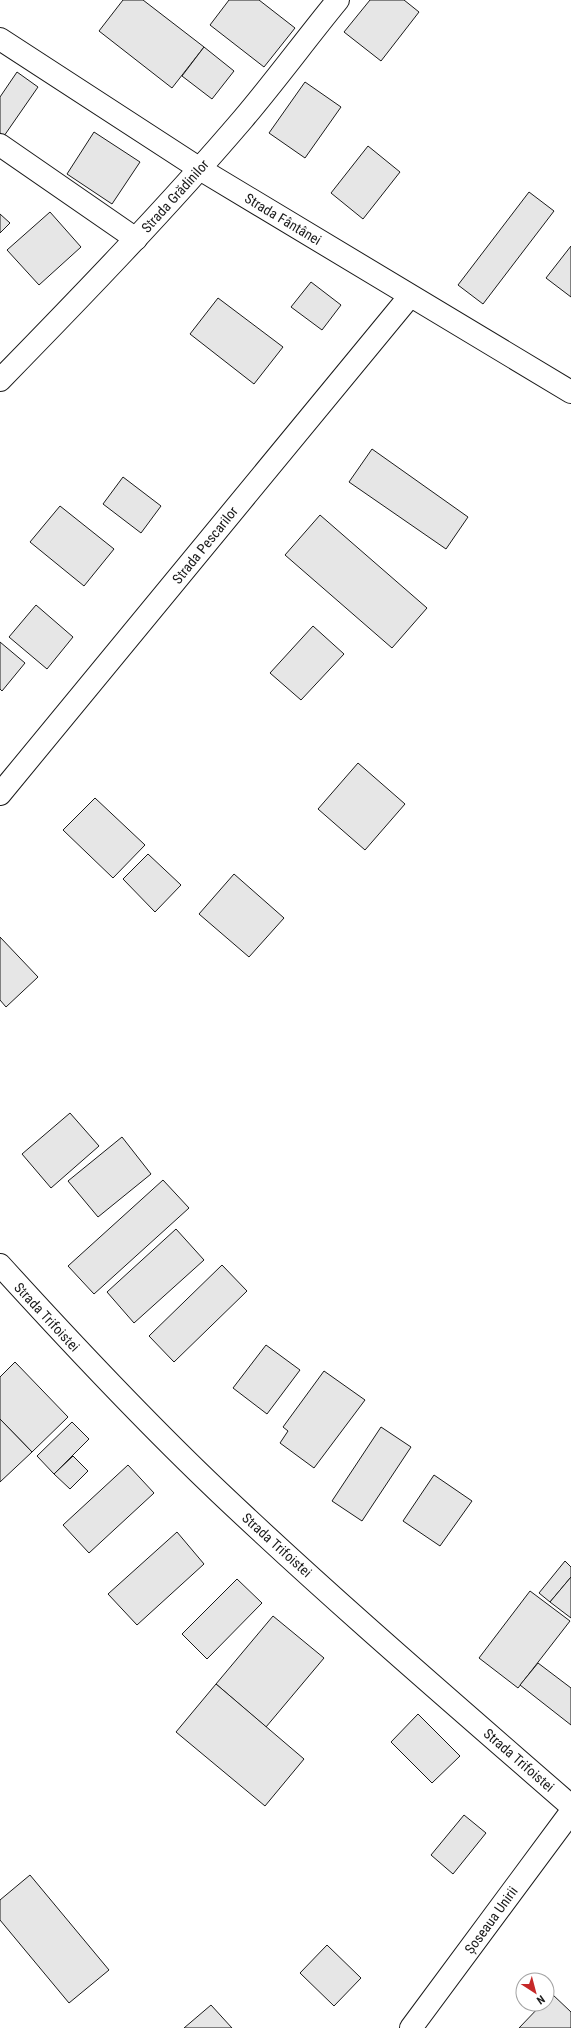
<svg xmlns="http://www.w3.org/2000/svg" width="571" height="2028" viewBox="0 0 571 2028" font-family="'Roboto Condensed',sans-serif">
	<style>
		.building { fill: #e6e6e6; stroke: #1a1a1a }
		.lines { fill: none; stroke-linecap: round; stroke-linejoin: round }
		.minor-casing { stroke: #1a1a1a; stroke-width: 24 }
		.secondary-casing { stroke: #1a1a1a; stroke-width: 24 }
		.minor { stroke: #fff; stroke-width: 22 }
		.secondary { stroke: #fff; stroke-width: 22 }
		.labels { text-anchor: middle; stroke-width: 3; stroke-linejoin: round; paint-order: stroke }
		.street-label { font-size: 14px; fill: #1a1a1a; stroke: #fff }
	</style>
	<rect width="100%" height="100%" fill="#fff"/>
	<g class="building">
		<polygon points="123,0 143,0 204,47 172,88 99,31"/>
		<polygon points="229,0 259,0 295,28 264,67 210,25"/>
		<polygon points="370,0 404,0 419,12 381,61 344,32"/>
		<polygon points="204,47 234,71 212,99 182,76"/>
		<polygon points="17,72 38,87 4,136 0,133 0,97"/>
		<polygon points="305,82 341,107 305,158 269,133"/>
		<polygon points="94,132 140,162 112,204 67,174"/>
		<polygon points="368,146 400,172 363,219 331,193"/>
		<polygon points="529,192 554,211 483,304 458,285"/>
		<polygon points="50,212 81,247 39,285 7,250"/>
		<polygon points="0,214 10,223 0,233"/>
		<polygon points="571,246 571,297 546,278"/>
		<polygon points="311,282 341,305 322,330 291,307"/>
		<polygon points="218,298 283,347 254,384 190,334"/>
		<polygon points="372,449 468,517 446,549 349,482"/>
		<polygon points="123,477 161,506 141,533 103,504"/>
		<polygon points="60,506 114,549 84,586 30,542"/>
		<polygon points="320,515 427,608 392,648 285,555"/>
		<polygon points="36,605 73,637 47,669 9,637"/>
		<polygon points="313,626 344,654 301,700 270,673"/>
		<polygon points="0,642 25,663 2,691 0,689"/>
		<polygon points="358,763 405,804 365,850 318,809"/>
		<polygon points="95,798 145,845 113,878 63,830"/>
		<polygon points="148,854 181,885 155,912 123,879"/>
		<polygon points="234,874 284,918 249,957 199,914"/>
		<polygon points="0,937 38,977 6,1007 0,1000"/>
		<polygon points="70,1113 99,1146 51,1188 22,1154"/>
		<polygon points="122,1137 151,1174 98,1217 68,1181"/>
		<polygon points="163,1180 189,1208 94,1294 68,1266"/>
		<polygon points="176,1229 204,1260 134,1323 107,1292"/>
		<polygon points="222,1265 247,1291 174,1362 149,1336"/>
		<polygon points="266,1345 300,1370 267,1414 233,1388"/>
		<polygon points="15,1362 68,1417 32,1452 0,1419 0,1377"/>
		<polygon points="324,1371 365,1400 314,1468 280,1443 288,1431 283,1427"/>
		<polygon points="0,1419 32,1452 0,1482"/>
		<polygon points="72,1422 89,1439 54,1474 37,1456"/>
		<polygon points="381,1427 411,1447 362,1521 332,1501"/>
		<polygon points="73,1456 88,1471 70,1489 54,1474"/>
		<polygon points="128,1465 154,1493 89,1553 63,1525"/>
		<polygon points="434,1475 472,1501 440,1546 403,1521"/>
		<polygon points="177,1532 204,1564 137,1625 108,1594"/>
		<polygon points="565,1561 571,1567 571,1577 550,1602 539,1593"/>
		<polygon points="571,1577 571,1618 550,1602"/>
		<polygon points="237,1579 262,1603 207,1659 182,1634"/>
		<polygon points="530,1591 570,1621 518,1688 479,1658"/>
		<polygon points="273,1616 324,1658 266,1727 216,1684"/>
		<polygon points="538,1663 571,1688 571,1725 520,1685"/>
		<polygon points="216,1684 304,1759 265,1806 176,1732"/>
		<polygon points="418,1714 460,1756 432,1783 391,1742"/>
		<polygon points="464,1815 486,1833 453,1874 431,1855"/>
		<polygon points="30,1875 109,1970 69,2003 0,1920 0,1900"/>
		<polygon points="327,1945 361,1978 334,2006 300,1973"/>
		<polygon points="552,1994 571,2012 571,2028 519,2028 542,2004 547,2004 547,1999"/>
		<polygon points="211,2005 232,2028 184,2028"/>
	</g>
	<g class="lines">
		<defs>
			<g id="minor">
				<polyline points="0,39 200,169 571,392"/>
				<polyline points="0,145 136,239"/>
				<path d="M0,380C83,295 166,209 243,119C276,80 306,39 338,0"/>
				<polyline points="0,794 410,296"/>
				<path d="M0,1265C71,1343 143,1420 220,1493C334,1601 453,1703 571,1806"/>
			</g>
			<polyline id="secondary" points="411,2028 571,1812"/>
		</defs>
		<use href="#minor" class="minor-casing"/>
		<use href="#secondary" class="secondary-casing"/>
		<use href="#minor" class="minor"/>
		<use href="#secondary" class="secondary"/>
	</g>
	<g class="labels">
		<g class="street-label">
			<text transform="translate(175 196) rotate(-48)" y="5">Strada Grădinilor</text>
			<text transform="translate(283 219) rotate(31)" y="5">Strada Fântânei</text>
			<text transform="translate(205 545) rotate(-51)" y="5">Strada Pescarilor</text>
			<text transform="translate(47 1317) rotate(47)" y="5">Strada Trifoistei</text>
			<text transform="translate(277 1545) rotate(42)" y="5">Strada Trifoistei</text>
			<text transform="translate(519 1760) rotate(41)" y="5">Strada Trifoistei</text>
			<text transform="translate(491 1920) rotate(-54)" y="5">Șoseaua Unirii</text>
		</g>
	</g>
	<g transform="translate(535 1992) rotate(144)"><circle r="19" fill="#ffffff" stroke="#a3a3a3"/>
	<path d="M0-3L7 15L0 10L-7 15Z" fill="#c62828"/>
	<text y="-6" font-size="11" font-weight="bold" text-anchor="middle" fill="#1a1a1a">N</text>
	</g>
</svg>
